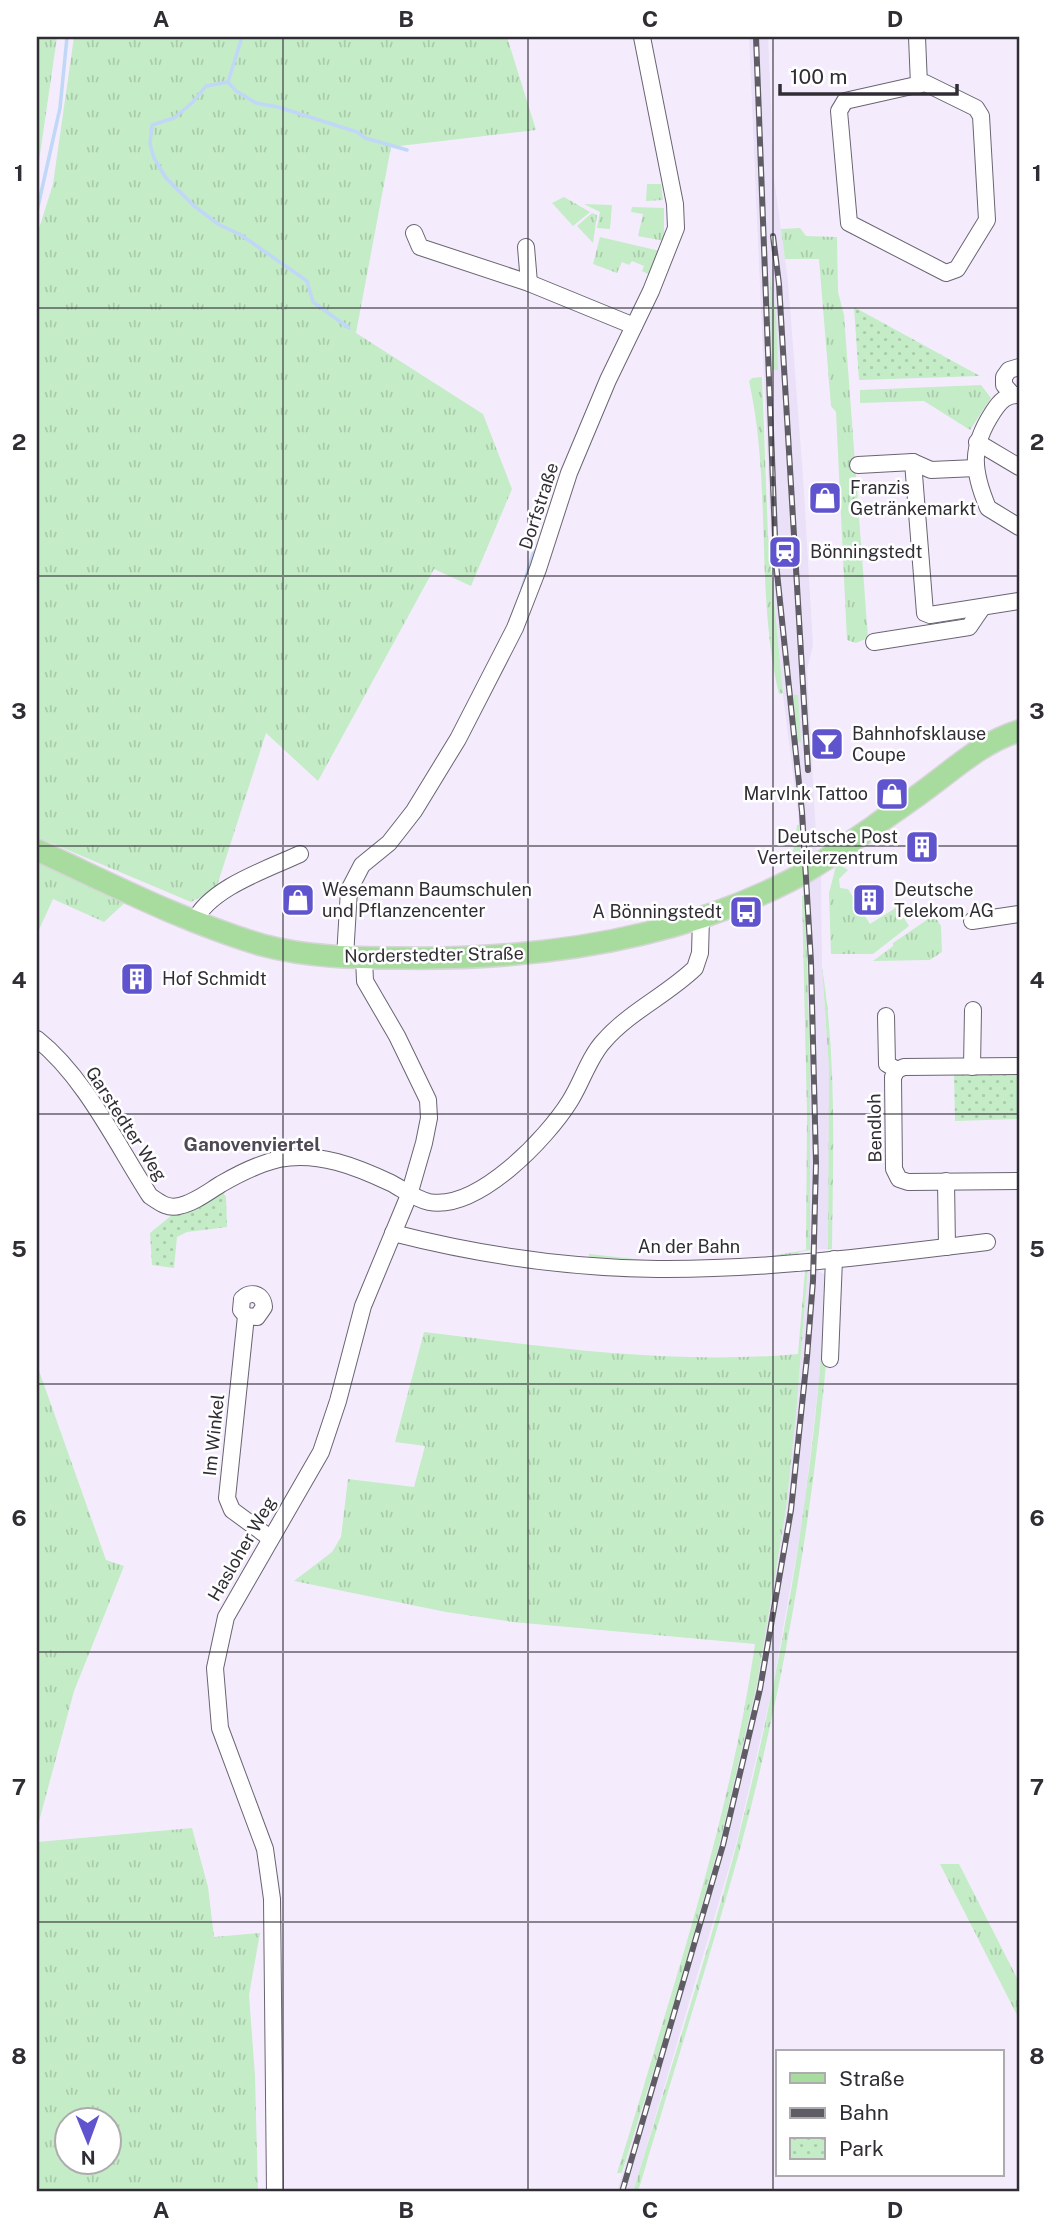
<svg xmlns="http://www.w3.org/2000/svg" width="1056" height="2229" viewBox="0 0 1056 2229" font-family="'Public Sans',sans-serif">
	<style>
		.built { fill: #eae0f7 }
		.grass { fill: url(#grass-tufts); fill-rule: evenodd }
		.park { fill: url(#park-dots) }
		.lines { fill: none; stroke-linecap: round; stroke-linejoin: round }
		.stream { stroke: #c1d7f7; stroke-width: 3.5 }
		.minor-casing { stroke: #6a6472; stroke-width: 18 }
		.major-casing { stroke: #d6d5d6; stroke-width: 24 }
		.minor { stroke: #fff; stroke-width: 16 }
		.major { stroke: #a7dc9e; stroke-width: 21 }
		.rail-casing { stroke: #605c65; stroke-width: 6 }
		.rail { stroke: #fff; stroke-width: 3.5; stroke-dasharray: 10; stroke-linecap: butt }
		.grid { fill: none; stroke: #302d34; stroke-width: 2; stroke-opacity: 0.55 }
		.labels { text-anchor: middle; stroke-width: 5; stroke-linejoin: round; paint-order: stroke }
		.poi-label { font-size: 18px; fill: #302d34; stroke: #fff; text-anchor: start }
		.street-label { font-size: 18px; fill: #302d34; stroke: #fff }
		.neighbourhood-label { font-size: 19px; font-weight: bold; fill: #4f4956; stroke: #fff }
		.neatline { fill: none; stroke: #302d34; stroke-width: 2.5 }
		.grid-label { font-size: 23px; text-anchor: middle; font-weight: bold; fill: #302d34 }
	</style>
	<defs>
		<pattern id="grass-tufts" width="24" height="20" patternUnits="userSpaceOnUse" patternTransform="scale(1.75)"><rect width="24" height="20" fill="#c4ecc6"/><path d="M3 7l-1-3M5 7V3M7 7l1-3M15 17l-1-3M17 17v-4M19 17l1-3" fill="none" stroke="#a9cbab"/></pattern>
		<pattern id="park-dots" width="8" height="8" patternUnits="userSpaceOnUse" patternTransform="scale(1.75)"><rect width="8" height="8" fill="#c4ecc6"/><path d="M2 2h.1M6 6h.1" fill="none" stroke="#a9cbab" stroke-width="1.8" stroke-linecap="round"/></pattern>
	</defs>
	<rect width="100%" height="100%" fill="#f4ecfd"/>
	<g class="built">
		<polygon points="749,37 768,37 774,178 788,281 803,476 813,646 807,669 817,854 801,864 798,813 783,695 773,582"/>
		<polygon points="821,875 822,967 829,1069 828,1249 810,1250 810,1070 804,886"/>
		<polygon points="808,1266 826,1275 821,1361 803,1518 772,1690 736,1844 633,2192 617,2192 670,2020 720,1842 757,1684 786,1509 796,1414"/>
	</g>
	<g class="grass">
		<polygon points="37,37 57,37 37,175"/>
		<polygon points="74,37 507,37 536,130 391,147 356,333 483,414 512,489 471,586 434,569 318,781 266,733 216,889 191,902 37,837 37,235 53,184"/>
		<polygon points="647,184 661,184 663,200 646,201"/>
		<polygon points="564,197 590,212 573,226 552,203"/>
		<polygon points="584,204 612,205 610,229 597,228 600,212"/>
		<polygon points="632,207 664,208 664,241 638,236 643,214 631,212"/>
		<polygon points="592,213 597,215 593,243 577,226"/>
		<polygon points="800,228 806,236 837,237 838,292 844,315 868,638 856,643 847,640 836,412 831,406 819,259 785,259 781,229"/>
		<polygon points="600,237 660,251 650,275 642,271 644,266 632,261 629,265 622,262 617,273 593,264"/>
		<polygon points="770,275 776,317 778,370 771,370"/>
		<path d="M762,377L768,536L783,693L779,694C755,592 772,484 749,381L752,378Z"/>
		<polygon points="981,385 991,398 970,430 924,401 860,403 860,390"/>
		<polygon points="793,695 798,695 801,742 798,742"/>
		<polygon points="797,825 799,825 801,864 790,870"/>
		<polygon points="37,858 130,898 104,922 53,899 37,934"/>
		<polygon points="836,866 842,866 848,870 839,879 840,888 848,889 870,924 897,907 909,926 873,954 831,954 829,893"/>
		<polygon points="805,894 810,1070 810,1250 799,1252 797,1256 748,1265 589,1261 589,1254 664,1262 741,1261 806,1250 807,1114 802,896"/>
		<polygon points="934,915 941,926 942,952 930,960 873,961 893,946 893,943"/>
		<path d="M822,967C837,1060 833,1155 832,1249H828L829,1069Z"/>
		<path d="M808,1266L796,1414L786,1509L757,1684L720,1842L669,2021L616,2192L622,2173H617C636,2114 653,2054 671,1995C706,1879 738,1763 755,1644L513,1622L446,1612L294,1581L332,1552L341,1537L348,1479L414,1487L425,1446L395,1442L424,1332C548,1347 672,1365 798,1354L805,1271L744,1276L657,1275Z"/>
		<path d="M824,1317L828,1343C813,1515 784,1687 739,1853C707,1967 671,2079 638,2192H633C668,2076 706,1960 737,1843C781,1670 812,1494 824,1317Z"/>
		<polygon points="37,1365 106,1560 124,1566 74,1691 37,1829"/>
		<path d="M192,1828L208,1887L214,1937L260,1933L249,1995L255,2076L258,2192H37V1842ZM66,2120H108V2162H66Z"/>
		<polygon points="940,1864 959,1864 1019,1982 1019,2019"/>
	</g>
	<g class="park">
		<polygon points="854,307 980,376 859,380"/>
		<polygon points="1019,1072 1019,1119 955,1121 954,1073"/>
		<polygon points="221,1190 226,1197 227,1227 187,1232 177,1237 174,1268 152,1265 150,1233 178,1210"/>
	</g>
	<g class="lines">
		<g class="stream">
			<polyline points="242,37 228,82 206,86 192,103 174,118 152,125 150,144 154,158 166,178 193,205 218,224 241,235 307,281 313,302 349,328"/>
			<polyline points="228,82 236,91 256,103 278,107 357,132 365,138 407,150"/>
			<polyline points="37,211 60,108 67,37"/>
			<polyline points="522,589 534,551"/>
		</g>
		<defs>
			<g id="minor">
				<polyline points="917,37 919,85"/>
				<polygon points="925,83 976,108 981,116 987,220 957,269 946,273 849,223 839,111 845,101"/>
				<polyline points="414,233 420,247 529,283 634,326"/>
				<polyline points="526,247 529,283"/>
				<polyline points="1012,394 1004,385 1004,377 1009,370 1019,367"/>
				<path d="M1019,395C1007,394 1000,401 993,412C970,447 972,470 988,508L1019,527"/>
				<polyline points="977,442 1019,467"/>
				<polyline points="858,465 913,462"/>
				<polyline points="976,468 931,470 913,462 925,613 930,615 1019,601"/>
				<polyline points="874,642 969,627 982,608"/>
				<polyline points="972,921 1019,914"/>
				<path d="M194,922C209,888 268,869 300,854"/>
				<polyline points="345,957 349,890 362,865 389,843 414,811 458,739 515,628 538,569 569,473 608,380 651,291 676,228 675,204 642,37"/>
				<polyline points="886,1016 887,1064 897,1070"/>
				<path d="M37,1039C85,1077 117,1145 150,1196C159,1202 167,1209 179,1206C194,1203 208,1192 221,1184C240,1173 258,1164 279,1159C318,1151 357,1167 391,1183C404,1190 415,1199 429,1202C478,1211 547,1138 570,1101C582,1082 589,1057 604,1041C629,1012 667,995 695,968L700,953L701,918"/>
				<polyline points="1019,1066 904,1067 897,1070 893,1077 894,1169 899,1179 908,1182 1019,1181"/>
				<polyline points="972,1067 973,1010"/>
				<polyline points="946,1181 947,1247"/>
				<path d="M393,1233C479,1255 569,1268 657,1269C768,1270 878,1255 987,1242"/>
				<path d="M246,1316L241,1310L242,1299C251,1290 263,1294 264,1307L257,1317L246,1316L227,1498L232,1510L270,1538"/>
				<polyline points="830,1359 834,1259"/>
				<polyline points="275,2192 272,1899 265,1849 220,1728 215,1668 226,1617 321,1452 338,1401 363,1306 409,1195 424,1143 429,1118 428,1100 397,1036 365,981 364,958"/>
			</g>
			<path id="major" d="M37,850C111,884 184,922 262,945C306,957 354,958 400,958C534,960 672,942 793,879C821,864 846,845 873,827C890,814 908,803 925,790C955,768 983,742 1019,731"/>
		</defs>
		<use href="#minor" class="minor-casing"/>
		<use href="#major" class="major-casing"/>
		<use href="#minor" class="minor"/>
		<use href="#major" class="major"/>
		<defs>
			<g id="rail">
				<polyline points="773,236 779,284 808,770"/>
				<polyline points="622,2192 723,1845 760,1689 791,1510 807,1357 813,1281 816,1163 811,962 802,812 776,563 756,37"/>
			</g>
		</defs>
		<use href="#rail" class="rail-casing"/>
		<use href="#rail" class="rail"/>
	</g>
	<path class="grid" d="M283,37V2192M528,37V2192M773,37V2192M37,308H1019M37,576H1019M37,846H1019M37,1114H1019M37,1384H1019M37,1652H1019M37,1922H1019"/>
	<defs>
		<symbol id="shop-square" viewBox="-11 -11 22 22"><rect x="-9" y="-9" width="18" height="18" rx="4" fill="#5f54cd" stroke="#fff"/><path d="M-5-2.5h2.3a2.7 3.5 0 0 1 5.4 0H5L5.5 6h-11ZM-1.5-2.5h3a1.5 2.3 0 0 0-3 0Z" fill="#fff"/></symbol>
		<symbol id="station-square" viewBox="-11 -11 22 22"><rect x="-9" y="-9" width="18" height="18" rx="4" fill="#5f54cd" stroke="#fff"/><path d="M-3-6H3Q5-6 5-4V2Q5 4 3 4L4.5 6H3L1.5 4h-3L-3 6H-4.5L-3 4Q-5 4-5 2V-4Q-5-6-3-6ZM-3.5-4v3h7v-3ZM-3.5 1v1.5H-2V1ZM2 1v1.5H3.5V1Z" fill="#fff"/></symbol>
		<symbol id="bar-square" viewBox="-11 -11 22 22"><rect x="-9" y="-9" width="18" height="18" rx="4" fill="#5f54cd" stroke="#fff"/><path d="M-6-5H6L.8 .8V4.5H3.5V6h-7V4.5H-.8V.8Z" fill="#fff"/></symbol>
		<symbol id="building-square" viewBox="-11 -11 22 22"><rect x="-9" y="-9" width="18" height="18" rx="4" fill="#5f54cd" stroke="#fff"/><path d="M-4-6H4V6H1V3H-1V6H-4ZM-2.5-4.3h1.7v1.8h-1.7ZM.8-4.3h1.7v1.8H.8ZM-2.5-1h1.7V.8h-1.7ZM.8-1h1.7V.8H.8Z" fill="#fff"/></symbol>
		<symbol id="bus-square" viewBox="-11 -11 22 22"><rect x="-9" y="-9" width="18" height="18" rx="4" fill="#5f54cd" stroke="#fff"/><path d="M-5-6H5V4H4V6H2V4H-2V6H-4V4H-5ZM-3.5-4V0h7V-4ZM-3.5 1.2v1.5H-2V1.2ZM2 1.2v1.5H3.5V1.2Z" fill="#fff"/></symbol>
	</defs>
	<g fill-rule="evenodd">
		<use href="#shop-square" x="806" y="479" width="38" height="38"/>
		<use href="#station-square" x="766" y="533" width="38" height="38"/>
		<use href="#bar-square" x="808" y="725" width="38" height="38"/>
		<use href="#shop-square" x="873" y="775" width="38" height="38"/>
		<use href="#building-square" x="903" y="828" width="38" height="38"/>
		<use href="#shop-square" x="279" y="881" width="38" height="38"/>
		<use href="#building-square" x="850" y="881" width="38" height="38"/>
		<use href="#bus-square" x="727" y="893" width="38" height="38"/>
		<use href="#building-square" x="118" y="960" width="38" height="38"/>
	</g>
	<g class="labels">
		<g class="poi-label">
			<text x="850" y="494">Franzis<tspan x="850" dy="21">Getränkemarkt</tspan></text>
			<text x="810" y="558">Bönningstedt</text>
			<text x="852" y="740">Bahnhofsklause<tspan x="852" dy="21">Coupe</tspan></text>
			<text x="868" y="800" text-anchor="end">MarvInk Tattoo</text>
			<text x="898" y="843" text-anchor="end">Deutsche Post<tspan x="898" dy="21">Verteilerzentrum</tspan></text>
			<text x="322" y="896">Wesemann Baumschulen<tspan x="322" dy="21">und Pflanzencenter</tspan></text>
			<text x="894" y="896">Deutsche<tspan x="894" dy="21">Telekom AG</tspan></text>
			<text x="722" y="918" text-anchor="end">A Bönningstedt</text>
			<text x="162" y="985">Hof Schmidt</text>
		</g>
		<g class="street-label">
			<text transform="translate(539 506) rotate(-72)" y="6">Dorfstraße</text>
			<text transform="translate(434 955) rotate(-1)" y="6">Norderstedter Straße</text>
			<text transform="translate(126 1124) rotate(57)" y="6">Garstedter Weg</text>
			<text transform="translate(875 1128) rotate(-91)" y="6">Bendloh</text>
			<text x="689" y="1253">An der Bahn</text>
			<text transform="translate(214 1435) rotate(-84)" y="6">Im Winkel</text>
			<text transform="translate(242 1549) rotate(-60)" y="6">Hasloher Weg</text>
		</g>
		<g class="neighbourhood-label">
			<text x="252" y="1151">Ganovenviertel</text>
		</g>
	</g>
	<rect width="1056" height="2229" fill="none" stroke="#ffffff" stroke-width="77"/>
	<rect x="776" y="2050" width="228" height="126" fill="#ffffff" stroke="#acabae" stroke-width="2"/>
	<rect x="790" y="2073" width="35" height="10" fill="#a7dc9e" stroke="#acabae" stroke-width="2"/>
	<text x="839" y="2086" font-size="21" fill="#302d34">Straße</text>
	<rect x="790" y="2108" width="35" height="10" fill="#605c65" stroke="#acabae" stroke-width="2"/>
	<text x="839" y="2120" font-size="21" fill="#302d34">Bahn</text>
	<rect x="790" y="2138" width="35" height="21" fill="url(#park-dots)" stroke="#acabae" stroke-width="2"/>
	<text x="839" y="2156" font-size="21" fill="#302d34">Park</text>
	<g transform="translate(88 2141) rotate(179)"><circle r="33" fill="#ffffff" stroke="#acabae" stroke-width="2"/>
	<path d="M0-5L12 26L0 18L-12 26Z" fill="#5f54cd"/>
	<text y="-10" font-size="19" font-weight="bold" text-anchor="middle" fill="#302d34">N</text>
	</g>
	<path d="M780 84v10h177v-10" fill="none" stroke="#302d34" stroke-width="3.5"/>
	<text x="790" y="84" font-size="21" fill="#302d34" stroke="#ffffff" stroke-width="5" paint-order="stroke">100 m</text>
	<rect x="38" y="38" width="980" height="2152" class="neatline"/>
	<g class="grid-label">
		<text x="161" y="27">A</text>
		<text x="406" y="27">B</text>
		<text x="650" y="27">C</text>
		<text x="895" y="27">D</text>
		<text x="19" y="181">1</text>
		<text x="1037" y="181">1</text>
		<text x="19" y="450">2</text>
		<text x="1037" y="450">2</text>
		<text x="19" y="719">3</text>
		<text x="1037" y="719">3</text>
		<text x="19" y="988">4</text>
		<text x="1037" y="988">4</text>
		<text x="19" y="1257">5</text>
		<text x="1037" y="1257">5</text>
		<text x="19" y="1526">6</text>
		<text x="1037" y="1526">6</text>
		<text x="19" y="1795">7</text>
		<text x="1037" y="1795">7</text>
		<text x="19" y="2064">8</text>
		<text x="1037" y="2064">8</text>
		<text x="161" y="2218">A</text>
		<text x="406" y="2218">B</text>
		<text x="650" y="2218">C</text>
		<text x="895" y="2218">D</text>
	</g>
</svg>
